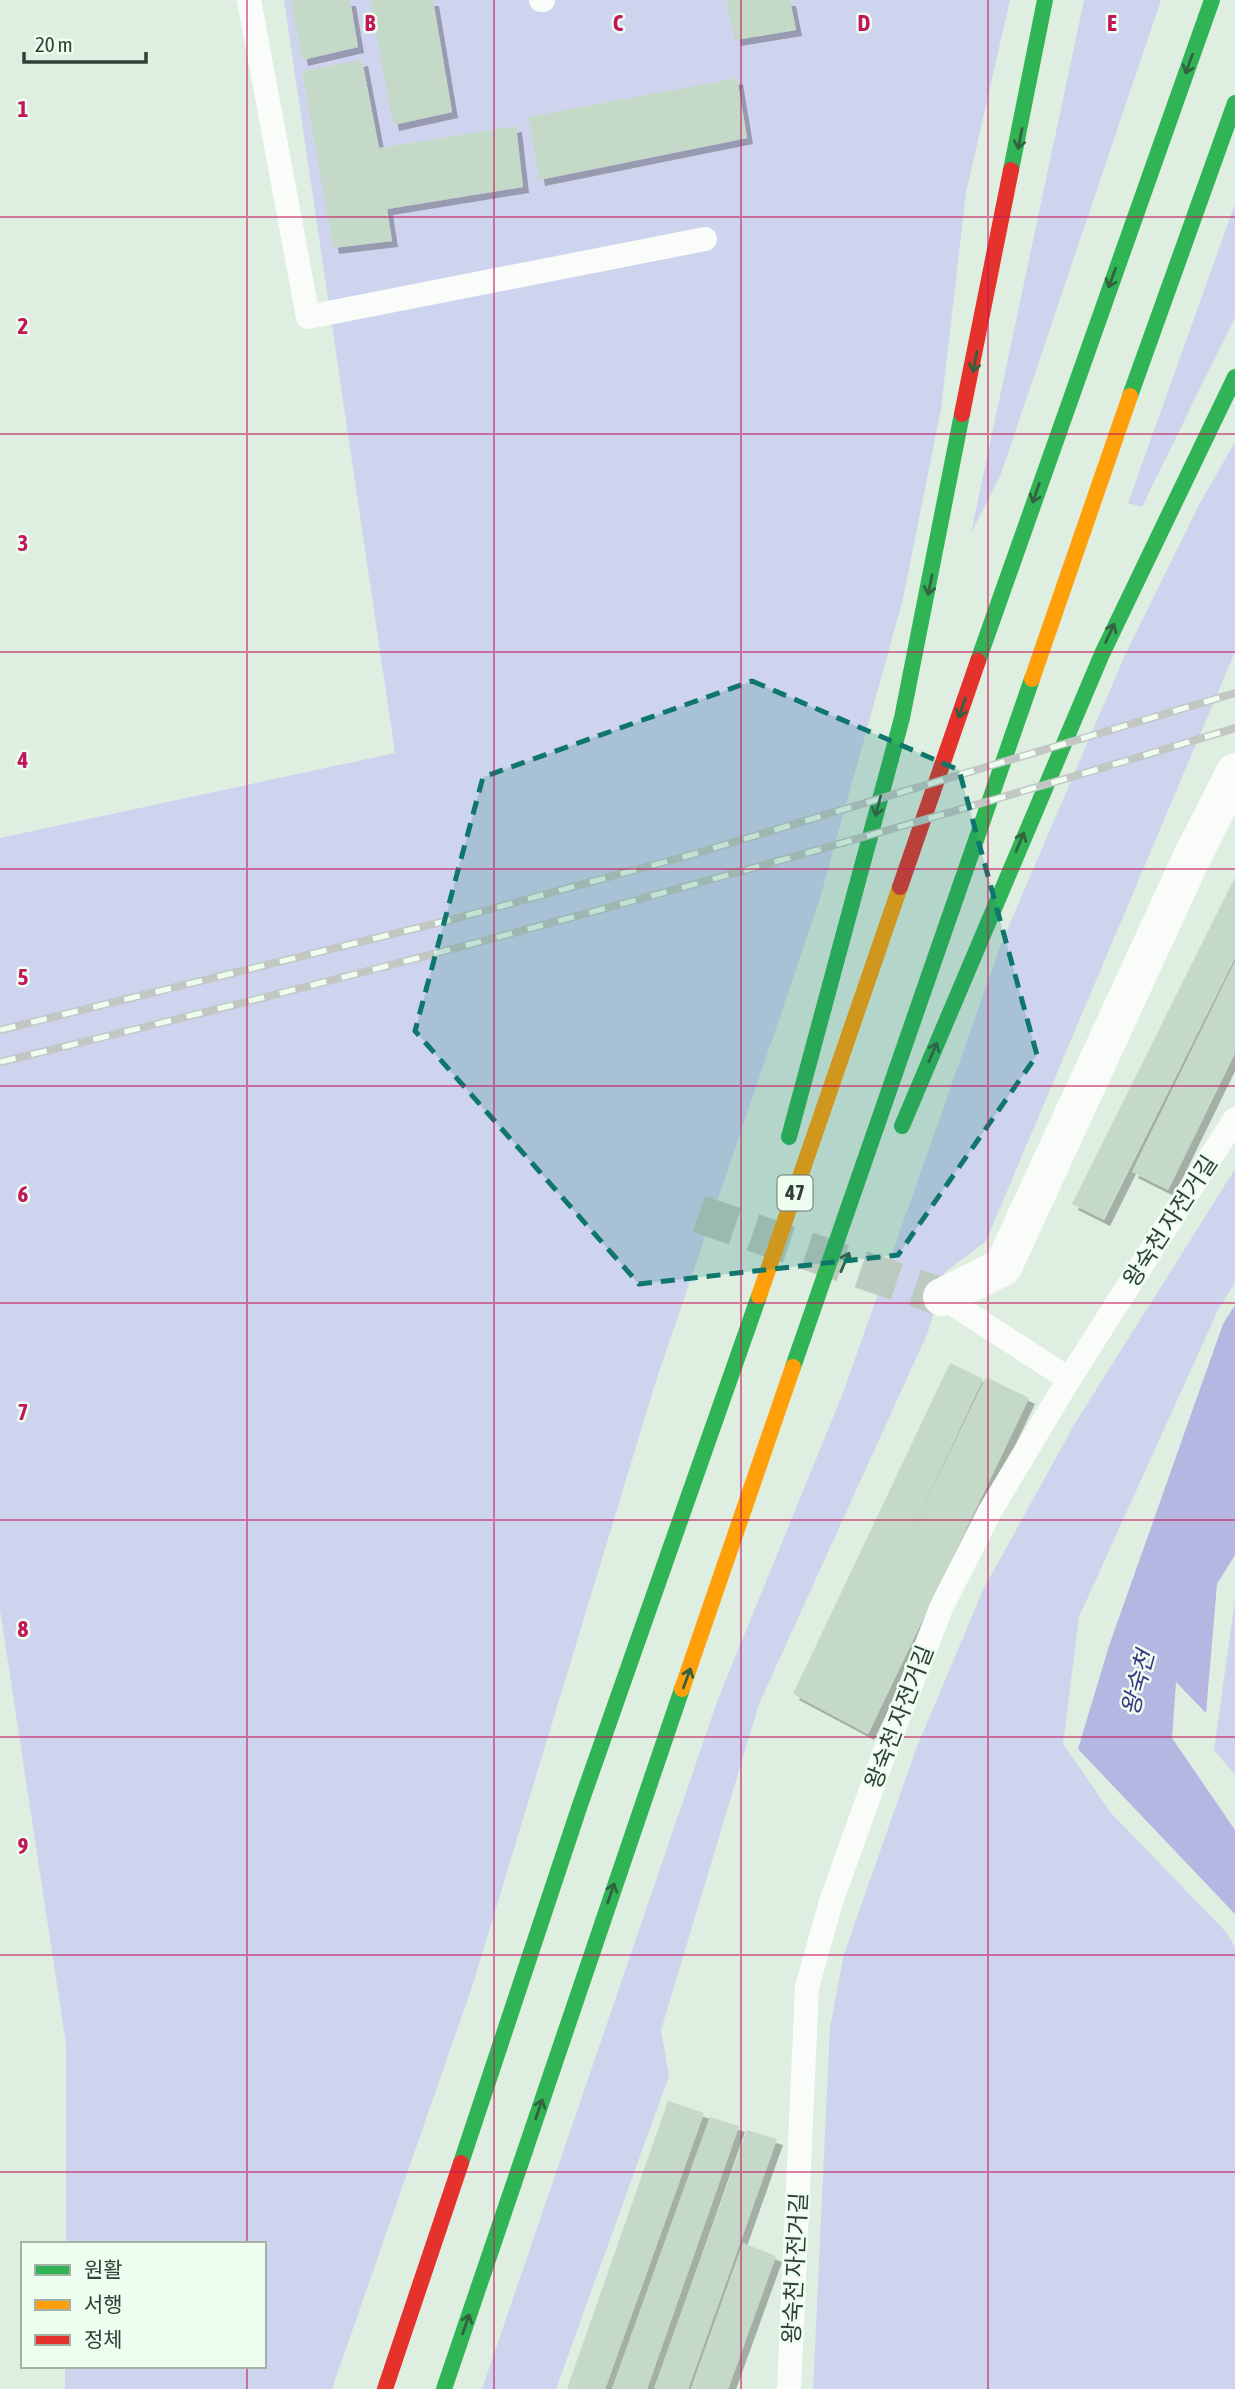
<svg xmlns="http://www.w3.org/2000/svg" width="1235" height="2389" viewBox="0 0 1235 2389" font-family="'Asap Condensed','Noto Sans KR',sans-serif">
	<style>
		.green { fill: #cfd4ee }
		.water { fill: #b5b6e1 }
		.building { fill: #c5d9c9; filter: url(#shadow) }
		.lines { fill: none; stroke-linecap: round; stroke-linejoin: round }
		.street-tunnel { stroke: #bccbbf; stroke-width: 38; stroke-dasharray: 38 19; stroke-linecap: butt }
		.lane { stroke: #fafcfa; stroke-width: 24 }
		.street { stroke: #fafcfa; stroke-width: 38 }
		.fast { stroke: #30b455; stroke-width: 16 }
		.slow { stroke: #ff9f0a; stroke-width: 16 }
		.jam { stroke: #e5322d; stroke-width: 16 }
		.rail-casing { stroke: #c3c7c3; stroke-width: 8 }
		.rail { stroke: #edfef0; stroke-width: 5; stroke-dasharray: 16; stroke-linecap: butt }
		.oneway { stroke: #32623f }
		.marked { fill: #0f766e; fill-opacity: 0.2; stroke: #0f766e; stroke-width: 5; stroke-dasharray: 14 9; stroke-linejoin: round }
		.grid { fill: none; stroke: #c2185b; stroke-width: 2; stroke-opacity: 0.55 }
		.labels { text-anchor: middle; stroke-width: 5; stroke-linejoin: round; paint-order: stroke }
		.shield { fill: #edfef0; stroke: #6b786d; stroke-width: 2 }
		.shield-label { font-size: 21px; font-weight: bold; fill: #333f35 }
		.street-label { font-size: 23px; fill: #333f35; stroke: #edfef0 }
		.water-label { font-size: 24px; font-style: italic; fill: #423381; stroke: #edfef0 }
		.grid-label { font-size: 23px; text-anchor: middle; font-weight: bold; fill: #c2185b; stroke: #edfef0; stroke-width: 5; stroke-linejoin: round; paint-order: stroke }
	</style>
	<defs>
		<filter id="shadow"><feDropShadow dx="6" dy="6" stdDeviation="0" flood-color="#0004"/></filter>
	</defs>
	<rect width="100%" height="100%" fill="#deeee1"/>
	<g class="green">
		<polygon points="284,0 1010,0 966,193 941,409 903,599 819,902 655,1384 473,1984 332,2389 65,2389 65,2366 264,2366 264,2244 66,2244 66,2044 0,1610 0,838 395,753"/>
		<polygon points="1084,0 1161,0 1001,474 971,533"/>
		<polygon points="1235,204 1235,317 1142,507 1128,503"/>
		<polygon points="1235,442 1235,652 986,1241 945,1272 928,1332 759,1704 661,2030 669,2076 556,2389 482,2389 718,1699 843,1393 1001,944 1125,655 1199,505"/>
		<polygon points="1235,1169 1235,1283 1218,1310 1079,1617 1063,1744 1111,1813 1226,1932 1235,1947 1235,2389 813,2389 830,2027 844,1954 916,1749 984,1588 1074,1425"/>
		<polygon points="1235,1600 1235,1775 1214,1750"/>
	</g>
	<polygon class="water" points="1235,1305 1235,1555 1217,1584 1206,1713 1176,1682 1172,1738 1235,1830 1235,1914 1078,1749 1109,1646 1223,1324"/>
	<g class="building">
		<polygon points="291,0 350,0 358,47 302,60"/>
		<polygon points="370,0 433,0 452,112 393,125"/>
		<polygon points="726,0 790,0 796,30 735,40"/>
		<polygon points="362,60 379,148 516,126 523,187 387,209 392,241 333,248 302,71"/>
		<polygon points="737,78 747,138 539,180 528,117"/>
		<polygon points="1235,877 1235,958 1104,1220 1072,1204"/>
		<polygon points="1235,962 1235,1053 1168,1190 1132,1172"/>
		<polygon points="950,1363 983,1379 889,1580 986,1377 1029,1398 868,1734 793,1694"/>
		<polygon points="668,2101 704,2113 605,2389 567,2389"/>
		<polygon points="710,2117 739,2126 647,2389 612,2389"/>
		<polygon points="747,2130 777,2139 688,2389 654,2389"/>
		<polygon points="743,2243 776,2256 728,2389 691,2389"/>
	</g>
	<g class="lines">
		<polyline class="street-tunnel" points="699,1214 942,1297"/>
		<g class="lane">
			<polyline points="249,0 308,317 705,239"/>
			<polyline points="541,0 543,0"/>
			<polyline points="942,1297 1069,1379"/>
			<polyline points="789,2389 807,1987 831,1902 884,1754 941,1608 990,1511 1069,1379 1235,1119"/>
		</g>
		<polyline class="street" points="942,1297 1003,1267 1192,857 1235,772"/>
		<g class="fast">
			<polyline points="1011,170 1045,0"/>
			<polyline points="1130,396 1235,103"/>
			<polyline points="978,661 1212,0"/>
			<polyline points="902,1126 1102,654 1235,377"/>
			<polyline points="789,1137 902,718 962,414"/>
			<polyline points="793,1367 1032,679"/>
			<polyline points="461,2163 580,1805 759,1296"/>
			<polyline points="444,2389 682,1689"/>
		</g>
		<g class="slow">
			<polyline points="1032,679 1130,396"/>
			<polyline points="759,1296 900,887"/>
			<polyline points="682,1689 793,1367"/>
		</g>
		<g class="jam">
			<polyline points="962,414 1011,170"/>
			<polyline points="900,887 978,661"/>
			<polyline points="385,2389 461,2163"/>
		</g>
		<defs>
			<g id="rail">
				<polyline points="0,1030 450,920 687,856 1235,693"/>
				<path d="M0,1062C415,963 827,852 1235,728"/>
			</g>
		</defs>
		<use href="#rail" class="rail-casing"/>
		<use href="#rail" class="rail"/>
	</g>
	<defs><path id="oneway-shaft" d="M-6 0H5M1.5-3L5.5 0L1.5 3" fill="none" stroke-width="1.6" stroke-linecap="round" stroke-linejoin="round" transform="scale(1.75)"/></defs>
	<g class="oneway">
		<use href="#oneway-shaft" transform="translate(1189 64) rotate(110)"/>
		<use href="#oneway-shaft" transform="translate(1020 139) rotate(101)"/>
		<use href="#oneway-shaft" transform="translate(1112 278) rotate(110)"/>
		<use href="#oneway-shaft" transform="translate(975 362) rotate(101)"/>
		<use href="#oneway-shaft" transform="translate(1036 493) rotate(109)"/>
		<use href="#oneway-shaft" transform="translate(930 585) rotate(102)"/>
		<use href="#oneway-shaft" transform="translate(1110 633) rotate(-65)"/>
		<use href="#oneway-shaft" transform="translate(962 708) rotate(109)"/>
		<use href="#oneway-shaft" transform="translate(878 806) rotate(105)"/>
		<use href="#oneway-shaft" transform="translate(1020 842) rotate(-67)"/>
		<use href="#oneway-shaft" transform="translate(933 1052) rotate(-67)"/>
		<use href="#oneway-shaft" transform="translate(845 1262) rotate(-67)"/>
		<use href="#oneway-shaft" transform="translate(687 1678) rotate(-70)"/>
		<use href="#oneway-shaft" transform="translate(611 1893) rotate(-71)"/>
		<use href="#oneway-shaft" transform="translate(539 2109) rotate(-71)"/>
		<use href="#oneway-shaft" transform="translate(466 2324) rotate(-71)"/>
	</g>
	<path class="marked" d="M752,681L959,770L1037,1055L898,1255L639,1284L415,1031L483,777Z"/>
	<path class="grid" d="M247,0V2244M494,0V2389M741,0V2389M988,0V2389M0,217H1235M0,434H1235M0,652H1235M0,869H1235M0,1086H1235M0,1303H1235M0,1520H1235M0,1737H1235M0,1955H1235M0,2172H1235M247,2366V2389"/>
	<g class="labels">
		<rect class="shield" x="777.5" y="1175.5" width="35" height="35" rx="5"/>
		<g class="shield-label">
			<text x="795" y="1200">47</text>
		</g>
		<g class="street-label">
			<text transform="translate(1170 1221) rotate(-57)" y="8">왕숙천 자전거길</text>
			<text transform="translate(899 1717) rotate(-69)" y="8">왕숙천 자전거길</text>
			<text transform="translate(795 2268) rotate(-87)" y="8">왕숙천 자전거길</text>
		</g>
		<g class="water-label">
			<text transform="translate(1138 1683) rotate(-75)" y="8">왕숙천</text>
		</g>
	</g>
	<g class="grid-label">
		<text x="370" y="31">B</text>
		<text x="618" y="31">C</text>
		<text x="864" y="31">D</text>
		<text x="1112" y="31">E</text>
		<text x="23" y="117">1</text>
		<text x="23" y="334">2</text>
		<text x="23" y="551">3</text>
		<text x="23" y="768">4</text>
		<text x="23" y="985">5</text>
		<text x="23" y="1202">6</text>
		<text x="23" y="1420">7</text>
		<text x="23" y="1637">8</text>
		<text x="23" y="1854">9</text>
	</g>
	<rect x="21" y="2242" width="245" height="126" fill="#edfef0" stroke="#a3b2a5" stroke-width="2"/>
	<rect x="35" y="2265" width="35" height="10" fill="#30b455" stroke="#a3b2a5" stroke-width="2"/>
	<text x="84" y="2277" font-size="21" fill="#333f35">원활</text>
	<rect x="35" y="2300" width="35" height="10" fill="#ff9f0a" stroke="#a3b2a5" stroke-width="2"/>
	<text x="84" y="2312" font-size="21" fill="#333f35">서행</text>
	<rect x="35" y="2335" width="35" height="10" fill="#e5322d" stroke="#a3b2a5" stroke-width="2"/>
	<text x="84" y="2347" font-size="21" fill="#333f35">정체</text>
	<path d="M24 52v10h122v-10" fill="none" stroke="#333f35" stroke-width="3.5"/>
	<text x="35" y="52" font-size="21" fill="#333f35" stroke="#edfef0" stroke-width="5" paint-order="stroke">20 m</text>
</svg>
